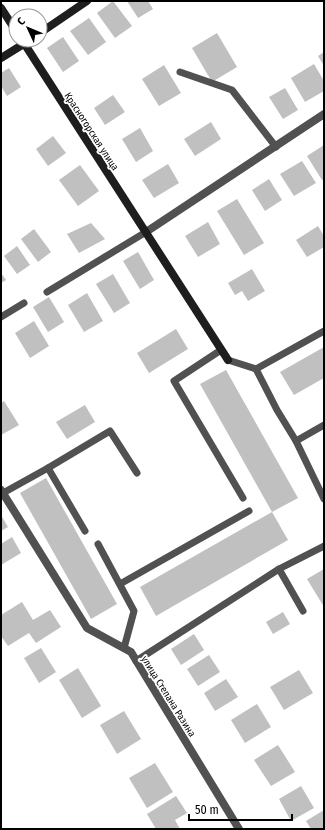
<svg xmlns="http://www.w3.org/2000/svg" width="325" height="830" viewBox="0 0 325 830" font-family="'Fira Sans Condensed',sans-serif">
	<style>
		.building { fill: #c0c0c0 }
		.lines { fill: none; stroke-linecap: round; stroke-linejoin: round }
		.lane { stroke: #515151; stroke-width: 7 }
		.street { stroke: #515151; stroke-width: 8 }
		.secondary { stroke: #1e1e1e; stroke-width: 8 }
		.labels { text-anchor: middle; stroke-width: 3.5; stroke-linejoin: round; paint-order: stroke }
		.street-label { font-size: 10px; fill: #000; stroke: #fff }
	</style>
	<rect width="100%" height="100%" fill="#fff"/>
	<g class="building">
		<polygon points="113,1 132,26 115,38 97,13"/>
		<polygon points="127,1 148,1 153,9 138,18"/>
		<polygon points="89,18 106,42 88,55 70,31"/>
		<polygon points="217,33 237,67 212,82 192,48"/>
		<polygon points="63,37 79,61 63,72 47,48"/>
		<polygon points="324,52 324,66 318,56"/>
		<polygon points="314,64 324,81 324,91 305,102 291,78"/>
		<polygon points="164,65 181,93 159,106 142,79"/>
		<polygon points="9,68 21,87 7,96 1,86 1,73"/>
		<polygon points="285,88 298,110 283,119 269,97"/>
		<polygon points="113,95 125,112 105,125 94,108"/>
		<polygon points="211,122 221,139 195,156 184,139"/>
		<polygon points="140,128 153,151 136,162 122,139"/>
		<polygon points="53,136 66,153 48,166 36,149"/>
		<polygon points="324,145 324,179 322,180 307,156"/>
		<polygon points="302,161 316,183 294,196 280,174"/>
		<polygon points="168,164 179,183 154,198 142,180"/>
		<polygon points="80,165 99,191 78,206 59,180"/>
		<polygon points="269,179 282,200 265,211 252,190"/>
		<polygon points="237,199 264,243 244,255 217,211"/>
		<polygon points="208,222 220,244 198,257 185,236"/>
		<polygon points="91,223 105,239 79,253 67,234"/>
		<polygon points="318,226 324,236 324,247 307,257 296,240"/>
		<polygon points="34,229 51,252 38,262 21,239"/>
		<polygon points="17,246 30,265 17,274 4,256"/>
		<polygon points="138,252 154,280 140,289 123,261"/>
		<polygon points="252,269 265,291 248,301 242,291 235,295 228,283"/>
		<polygon points="1,273 6,280 1,283"/>
		<polygon points="113,274 130,303 114,313 96,284"/>
		<polygon points="87,293 103,321 84,332 68,305"/>
		<polygon points="49,297 64,322 48,332 33,307"/>
		<polygon points="34,321 49,346 30,358 15,333"/>
		<polygon points="176,329 188,349 149,373 137,353"/>
		<polygon points="324,347 324,378 294,395 280,372"/>
		<polygon points="226,370 298,498 272,512 200,384"/>
		<polygon points="4,401 19,425 1,435 1,403"/>
		<polygon points="85,405 95,422 67,439 56,422"/>
		<polygon points="46,478 117,604 91,619 20,493"/>
		<polygon points="272,512 288,540 156,616 140,587"/>
		<polygon points="1,515 8,527 1,531"/>
		<polygon points="12,537 21,553 1,565 1,544"/>
		<polygon points="324,569 324,607 307,579"/>
		<polygon points="22,602 33,620 50,610 61,627 36,643 29,633 8,646 1,636 1,615"/>
		<polygon points="283,612 290,624 273,634 266,622"/>
		<polygon points="194,634 204,650 181,665 171,649"/>
		<polygon points="41,648 56,672 39,683 24,658"/>
		<polygon points="209,655 220,672 198,686 187,669"/>
		<polygon points="78,668 101,706 82,718 59,680"/>
		<polygon points="299,670 313,693 284,710 270,687"/>
		<polygon points="226,679 238,697 215,711 204,693"/>
		<polygon points="257,704 271,727 245,743 231,720"/>
		<polygon points="124,711 141,739 117,754 100,725"/>
		<polygon points="278,745 295,772 271,786 254,760"/>
		<polygon points="155,763 173,792 147,808 129,778"/>
		<polygon points="301,786 314,808 291,821 279,799"/>
		<polygon points="176,796 187,813 175,820 180,829 156,829 147,814"/>
		<polygon points="324,810 324,829 311,829 306,821"/>
	</g>
	<g class="lines">
		<g class="lane">
			<polyline points="180,72 232,90 276,147"/>
			<polyline points="47,292 146,232"/>
			<polyline points="1,317 24,303"/>
			<polyline points="221,350 174,381 243,498"/>
			<polyline points="228,360 256,369 324,331"/>
			<polyline points="256,369 277,410 296,441 324,499"/>
			<polyline points="296,441 324,425"/>
			<polyline points="48,468 110,431 137,473"/>
			<polyline points="3,493 48,468 85,531"/>
			<polyline points="98,544 134,611 124,648"/>
			<polyline points="279,569 303,611"/>
			<polyline points="120,584 249,511"/>
			<polyline points="136,661 279,569 324,546"/>
		</g>
		<g class="street">
			<polyline points="146,232 324,114"/>
			<polyline points="1,490 87,628 131,652 239,829"/>
		</g>
		<g class="secondary">
			<polyline points="1,8 16,31"/>
			<polyline points="40,33 87,1"/>
			<polyline points="22,40 228,360"/>
			<polyline points="1,58 30,40"/>
		</g>
	</g>
	<g class="labels">
		<g class="street-label">
			<text transform="translate(92 131) rotate(57)" y="4">Красногорская улица</text>
			<text transform="translate(169 696) rotate(58)" y="4">улица Степана Разина</text>
		</g>
	</g>
	<rect width="325" height="830" fill="none" stroke="#000000" stroke-width="4"/>
	<g transform="translate(28 28) rotate(314)"><circle r="19" fill="#ffffff" stroke="#999999"/>
	<path d="M0-3L7 15L0 10L-7 15Z" fill="#000000"/>
	<text y="-6" font-size="11" font-weight="bold" text-anchor="middle" fill="#000000">С</text>
	</g>
	<path d="M189 814v6h103v-6" fill="none" stroke="#000000" stroke-width="2"/>
	<text x="195" y="814" font-size="12" fill="#000000" stroke="#ffffff" stroke-width="3" paint-order="stroke">50 m</text>
</svg>
